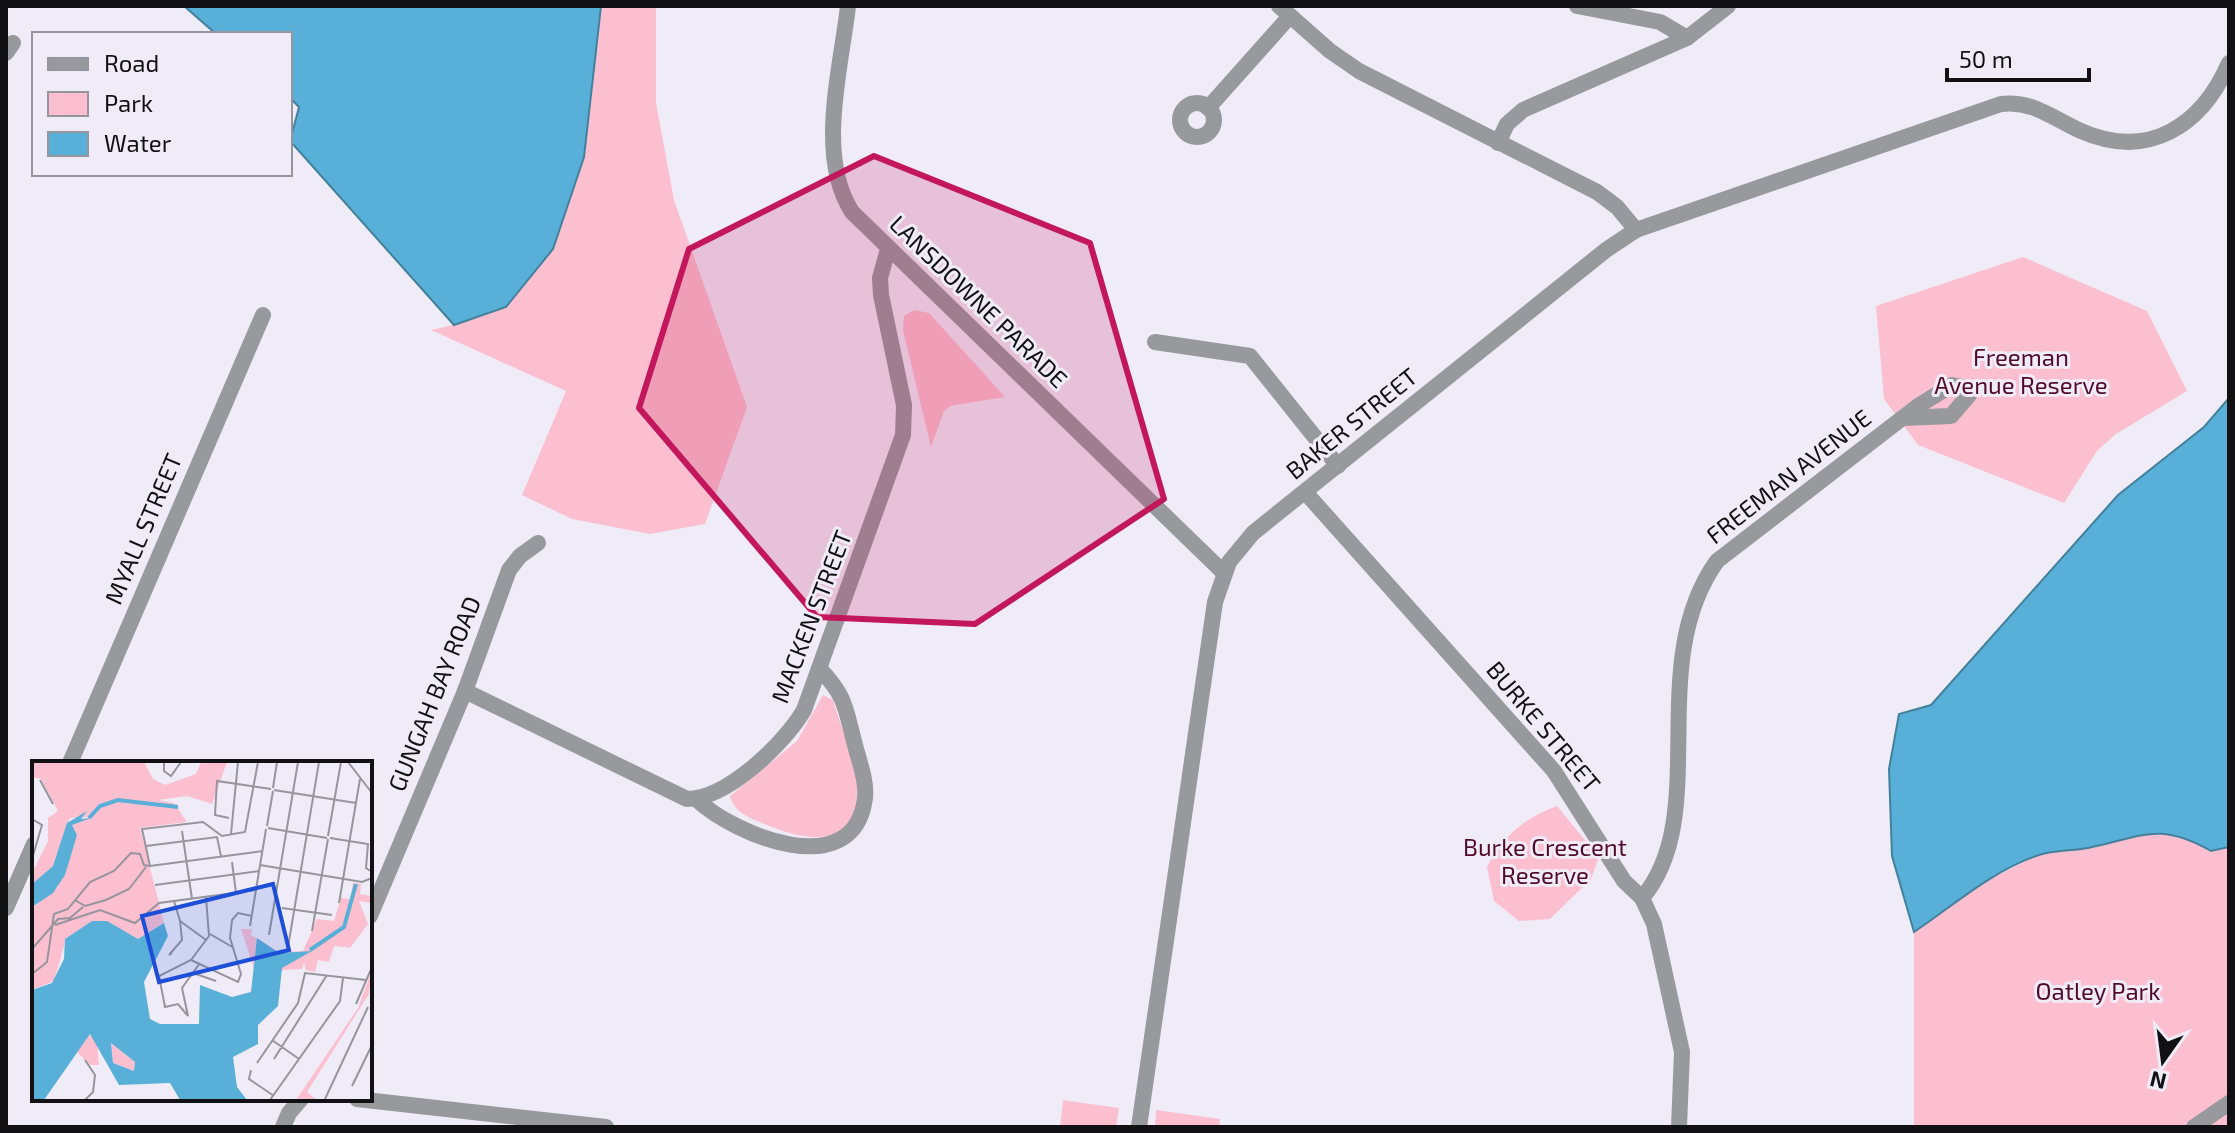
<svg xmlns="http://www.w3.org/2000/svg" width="2235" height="1133" viewBox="0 0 2235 1133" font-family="'Exo 2',sans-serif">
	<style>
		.green { fill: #fcbfd0 }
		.water { fill: #58afd7; stroke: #43809c; stroke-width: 2 }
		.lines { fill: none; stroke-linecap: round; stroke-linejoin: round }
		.street { stroke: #97999d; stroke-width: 16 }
		.marked { fill: #c2185b; fill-opacity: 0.2; stroke: #c2185b; stroke-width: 6; stroke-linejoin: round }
		.labels { text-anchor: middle; stroke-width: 6; stroke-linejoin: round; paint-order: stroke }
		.street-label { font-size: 24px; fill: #111114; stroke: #efecf7 }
		.park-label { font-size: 24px; fill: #520a2a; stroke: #efecf7 }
		.inset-river { fill: none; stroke: #58afd7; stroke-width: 4 }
		.inset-road { fill: none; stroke: #96949c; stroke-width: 2 }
		.view { fill: #1d4ed8; fill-opacity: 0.15; stroke: #1d4ed8; stroke-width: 4 }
		.inset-edge { fill: none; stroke: #111114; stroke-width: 4 }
	</style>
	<rect width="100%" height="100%" fill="#efecf7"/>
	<g class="green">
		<polygon points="184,6 656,6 656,103 674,200 747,407 705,524 650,534 572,519 522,495 566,391 431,330 453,325 290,141 299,107 290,98 290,34 216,34"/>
		<polygon points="2023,257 2147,311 2187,391 2116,434 2097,451 2064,503 1918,445 1884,399 1876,306"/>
		<polygon points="914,310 929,313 1005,397 950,406 944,411 931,447 903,330 904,316"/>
		<path d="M823,695L833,700C840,725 860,771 857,796C851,848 808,841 772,827C756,820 734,815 730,796L797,741Z"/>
		<path d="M1557,806L1599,857L1591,879L1550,919L1519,921L1494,901L1487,867C1504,835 1523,819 1557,806Z"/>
		<polygon points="2136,834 2182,835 2211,851 2229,847 2229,1127 1914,1127 1914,932 1990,879 2040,854 2088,848"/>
		<polygon points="1063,1100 1119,1108 1116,1127 1060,1127"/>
		<polygon points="1156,1110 1220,1119 1219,1127 1155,1127"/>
	</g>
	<g class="water">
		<polygon points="184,6 601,6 584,157 553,249 506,307 454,325 290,141 299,107 290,98 290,34 216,34"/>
		<path d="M2229,398V847L2211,851C2158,821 2142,837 2088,848C2072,851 2054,850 2039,855C1993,870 1954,905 1914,932L1892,856L1889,769L1899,714L1931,705L2118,495L2204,427Z"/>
	</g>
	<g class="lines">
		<g class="street">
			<path d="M848,6C841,69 816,156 852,212L1223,572"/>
			<polyline points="1279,6 1330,51 1359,71 1597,192 1617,207 1636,230"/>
			<polyline points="1577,6 1660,22 1687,38"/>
			<polyline points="6,53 13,43"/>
			<circle cx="1197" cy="120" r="17"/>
			<polyline points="1208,108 1290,16"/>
			<polyline points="1498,143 1507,124 1523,110 1687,38 1728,6"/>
			<polyline points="1155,342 1250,356 1338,466"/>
			<polyline points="1305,492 1554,771 1624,881 1642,898 1654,924 1682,1052 1679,1127"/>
			<path d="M465,691L687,799C727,799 785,743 804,710L903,435L904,405L881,295L880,278L888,249"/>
			<polyline points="70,763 263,315"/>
			<path d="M696,799C734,835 854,885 865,798C867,781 859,761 855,745C845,708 847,698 820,669"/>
			<path d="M1642,898C1713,815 1643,664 1717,561L1918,406L1952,385L1962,387L1969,395L1951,416L1903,418"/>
			<polyline points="6,908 34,844"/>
			<polyline points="370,916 465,691 509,570 520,556 538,543"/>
			<polyline points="357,1099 606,1127"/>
			<polyline points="283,1127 289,1113 301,1099"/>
			<path d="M1139,1127L1215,602L1229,562L1253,533L1606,250L1636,230L2001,104C2033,100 2054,119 2081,131C2149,161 2202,125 2229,63"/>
			<polyline points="2194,1127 2229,1103"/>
		</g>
	</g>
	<path class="marked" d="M874,156L1090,243L1164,499L975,624L817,617L639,408L689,249Z"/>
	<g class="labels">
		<g class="street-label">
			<text transform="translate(978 302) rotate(44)" y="8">LANSDOWNE PARADE</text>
			<text transform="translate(1352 424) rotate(-39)" y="8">BAKER STREET</text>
			<text transform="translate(1789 477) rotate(-38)" y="8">FREEMAN AVENUE</text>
			<text transform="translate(144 529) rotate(-67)" y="8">MYALL STREET</text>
			<text transform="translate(812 617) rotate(-69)" y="8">MACKEN STREET</text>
			<text transform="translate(435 694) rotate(-68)" y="8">GUNGAH BAY ROAD</text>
			<text transform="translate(1543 727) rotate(50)" y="8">BURKE STREET</text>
		</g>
		<g class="park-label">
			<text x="2021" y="366">Freeman<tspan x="2021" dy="28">Avenue Reserve</tspan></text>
			<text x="1545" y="856">Burke Crescent<tspan x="1545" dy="28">Reserve</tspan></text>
			<text x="2098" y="1000">Oatley Park</text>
		</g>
	</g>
	<g transform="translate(32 761)">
		<rect width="340" height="340" fill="#efecf7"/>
		<path d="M0,1H112L121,18L133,24L164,13L169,1H195L180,43L155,35L127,39L142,42L155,61L108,67L132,162L106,178L81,165L56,166L41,173L34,178L22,220L0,229V147L26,126L45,74L40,64L57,56L38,57L21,105L0,123V112L16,80V57L26,50L9,18L0,16ZM321,122L329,123L328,133L340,135V142L327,140L336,163L318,187L302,185L297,201L286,199L283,211L274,209L272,201L270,208L251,209L215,234L222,226V208L209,168H220L219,174L247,191L271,190L285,158L302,160L309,137L318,138ZM340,209L337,233L275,331L285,339H264L326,247ZM56,273L65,280L67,304H58L43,289ZM79,282L103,301L102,310L81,302Z" fill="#fcbfd0"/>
		<path d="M55,50L49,58L59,57L40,64L45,74L33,114L21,132L0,146V123L21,105L35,62ZM60,160H75L106,178L132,162L136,175L112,221L118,258L128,263H167L168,224L200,236L219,231L225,177L247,192L280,190L250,207L246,245L226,264V283L201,296L205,326L215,339H148L138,322L87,324L58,273L12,339H0V229L20,222L32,198L33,178ZM79,282L103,301L102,310L81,302Z" fill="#58afd7" fill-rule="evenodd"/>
		<path class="inset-river" d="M57,57L68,45L86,39L146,46M278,189L312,166L324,123"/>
		<path class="inset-road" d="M132,1V10L139,15L149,1M316,1L340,32M8,19L21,43M241,27L245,1M242,29L324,42M197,57L183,54L185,20L239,28M0,58L10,64L0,98M235,65L241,30M236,67L295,77M150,70L160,138M199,73L206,1M296,75L309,1M298,77L336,83L334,107L340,111M114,85L185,76L189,95M200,101L204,132M228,104L330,121L340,117M118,105L110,68L171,61L190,75L213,71L226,1M123,124L227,110M43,139L53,145L74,139L97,128L114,106M142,140L148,160L174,179M307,142L328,18M250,147L300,154M23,164L68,149L103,162L127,142L224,129M218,165L234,68M280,170L296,78M178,173L202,187M237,174L266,1M256,186L287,1M0,188L26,158L38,157L51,146M140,192L137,194L150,179L148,160M159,199L206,221L209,213L198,177L200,159L206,152L220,155M168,202L150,227L156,255L146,243L133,246L127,215L159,199L177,175L174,136M161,212L184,220M0,213L15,201L22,153L36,148L58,121L82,110L99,92L108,93L112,104L118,105L231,90M324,243L340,206M240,279L267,298M242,298L295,214M53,299L63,314L61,331L53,339M225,302L266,242L273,212L334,219M219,309L217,318L242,335M320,325L340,284M293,338L336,246M238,339L308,240L311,217"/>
		<path class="view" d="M241,123L257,189L127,221L110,155Z"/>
		<rect width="340" height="340" class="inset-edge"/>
	</g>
	<rect width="2235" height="1133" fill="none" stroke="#111114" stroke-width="16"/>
	<rect x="32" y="32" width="260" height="144" fill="#efecf7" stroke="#96949c" stroke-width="2"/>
	<rect x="48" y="58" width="40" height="12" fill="#97999d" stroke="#96949c" stroke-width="2"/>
	<text x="104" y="72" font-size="24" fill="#111114">Road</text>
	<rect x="48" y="92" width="40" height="24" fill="#fcbfd0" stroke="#96949c" stroke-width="2"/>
	<text x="104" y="112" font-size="24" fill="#111114">Park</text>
	<rect x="48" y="132" width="40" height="24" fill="#58afd7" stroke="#96949c" stroke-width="2"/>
	<text x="104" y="152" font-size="24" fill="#111114">Water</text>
	<g transform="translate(2163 1061) rotate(194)" stroke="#efecf7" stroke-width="6" paint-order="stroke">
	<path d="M0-6L14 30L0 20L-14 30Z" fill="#111114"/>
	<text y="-12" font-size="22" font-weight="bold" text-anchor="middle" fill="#111114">N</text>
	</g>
	<path d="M1947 68v12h142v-12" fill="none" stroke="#111114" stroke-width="4"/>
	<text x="1959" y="68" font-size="24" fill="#111114" stroke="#efecf7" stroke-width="6" paint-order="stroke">50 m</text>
</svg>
